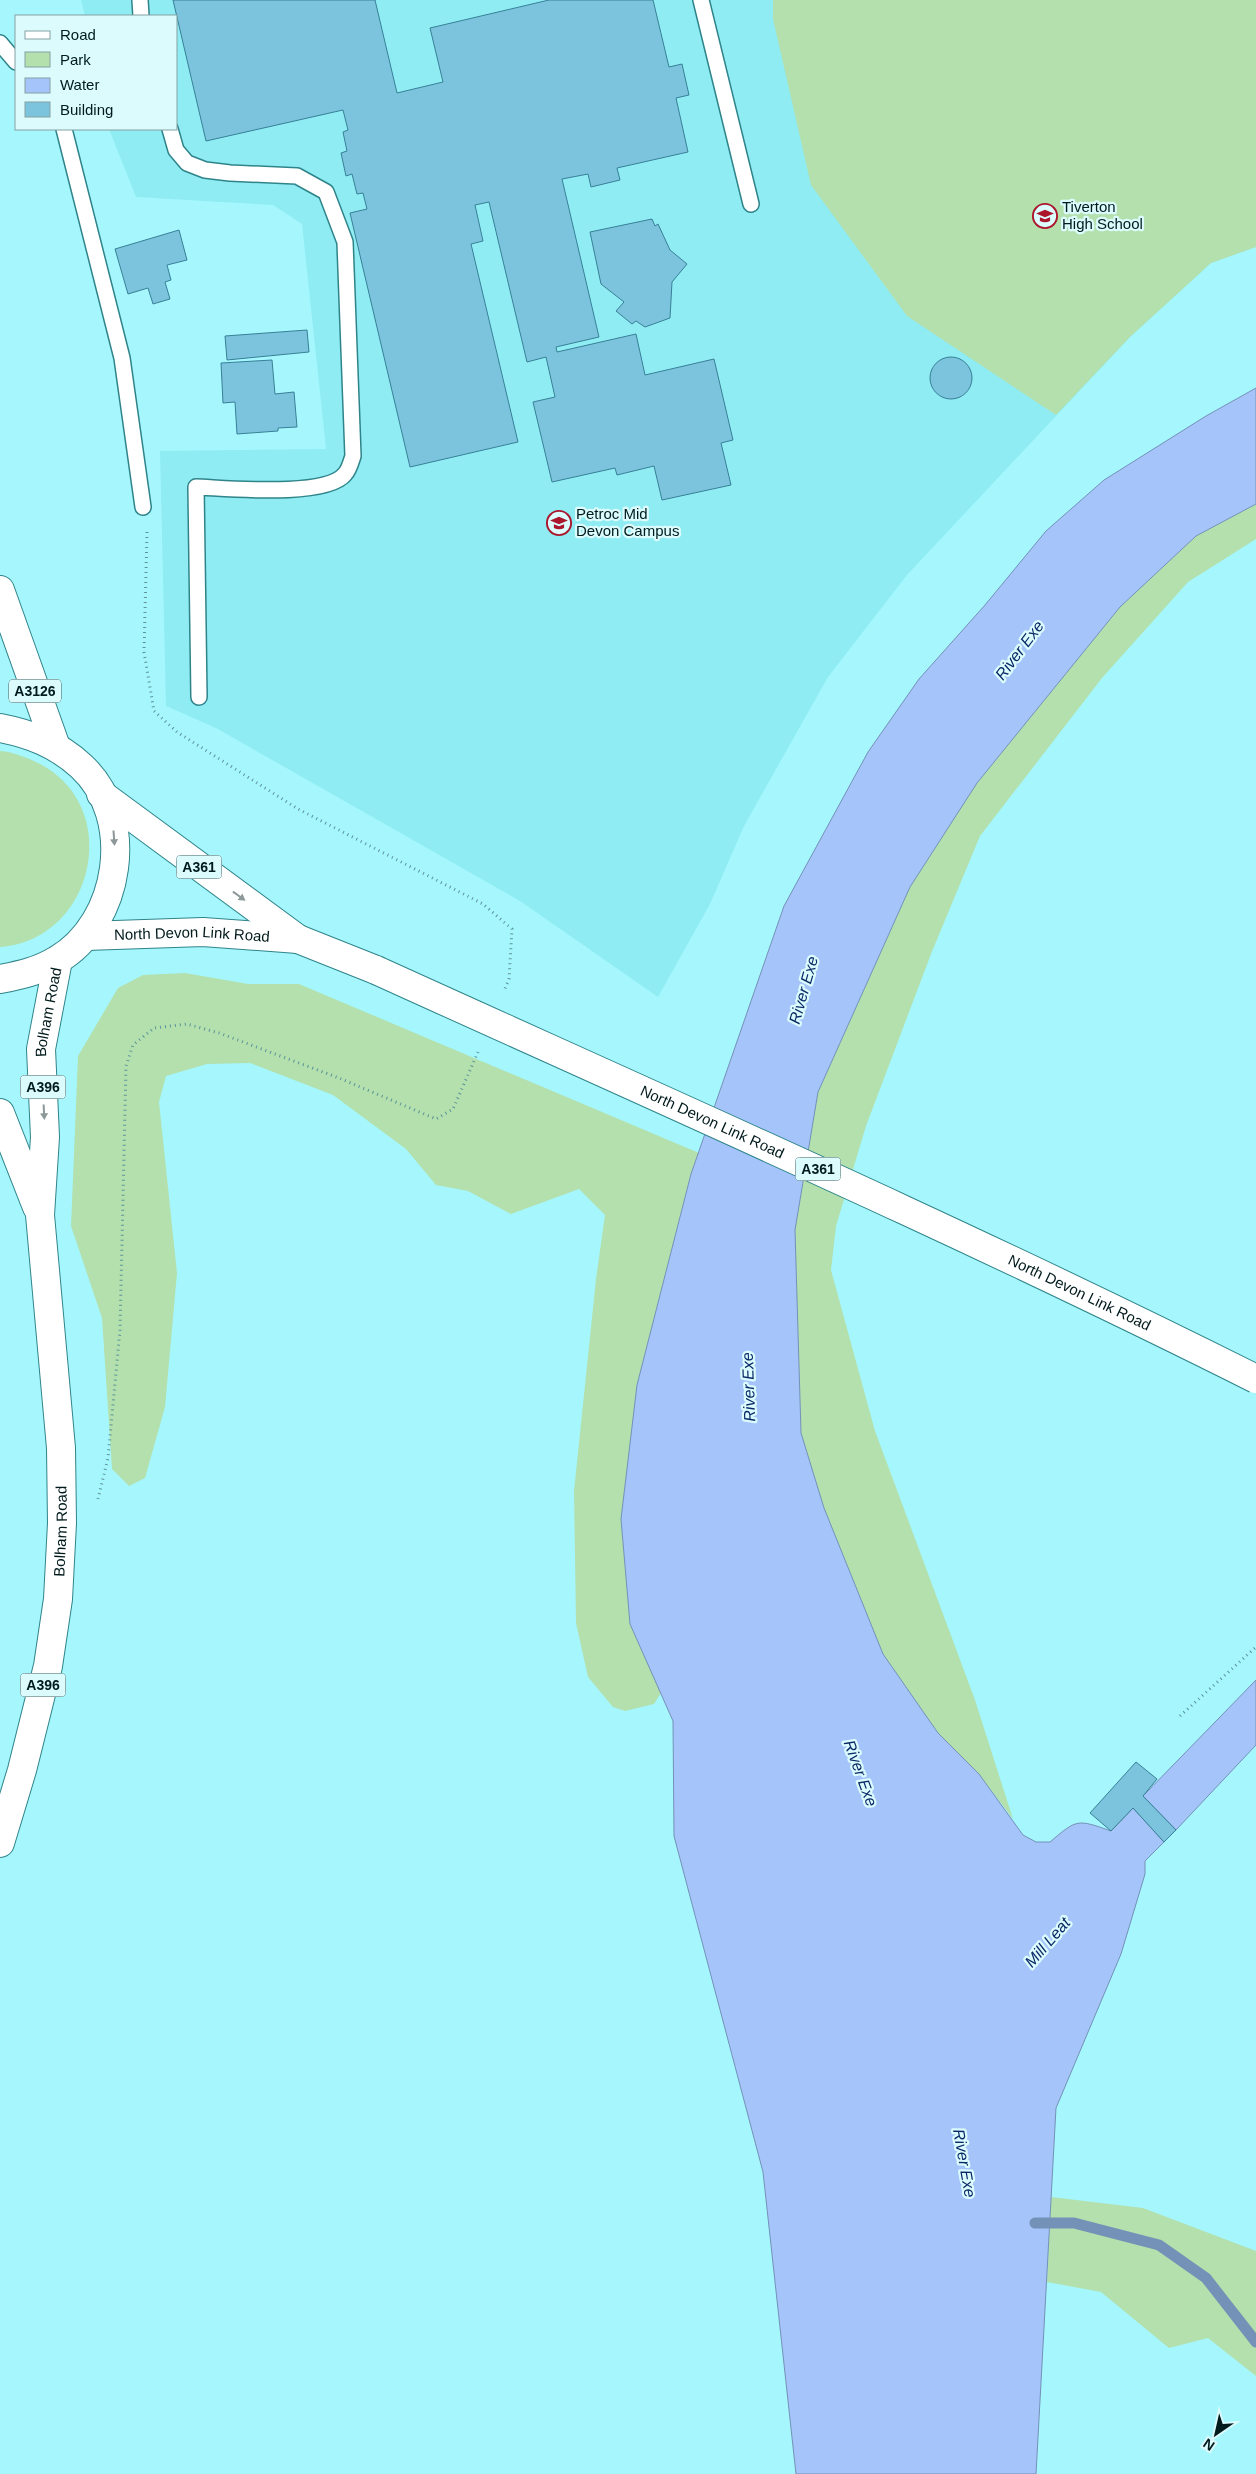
<svg xmlns="http://www.w3.org/2000/svg" width="1256" height="2474" viewBox="0 0 1256 2474" font-family="Helvetica,sans-serif">
	<style>
		.built { fill: #8fecf3 }
		.green { fill: #b3e0ad }
		.water { fill: #a5c4fa; stroke: #7491b7 }
		.lines { fill: none; stroke-linecap: round; stroke-linejoin: round }
		.stream { stroke: #7491b7; stroke-width: 11 }
		.building { fill: #7cc4dd; stroke: #378097 }
		.service-casing { stroke: #2f848a; stroke-width: 18 }
		.primary-casing { stroke: #2f848a; stroke-width: 30 }
		.trunk-casing { stroke: #2f848a; stroke-width: 30 }
		.path { stroke: #5c9499; stroke-width: 3; stroke-dasharray: 1 4; stroke-linecap: butt }
		.service { stroke: #fff; stroke-width: 15 }
		.primary { stroke: #fff; stroke-width: 28 }
		.trunk { stroke: #fff; stroke-width: 28 }
		.trunk-bridge-casing { stroke: #2f848a; stroke-width: 30; stroke-linecap: butt }
		.trunk-bridge { stroke: #fff; stroke-width: 28 }
		.oneway { fill: #8d9899 }
		.labels { text-anchor: middle; stroke-width: 4.5; stroke-linejoin: round; paint-order: stroke }
		.shield { fill: #dcfbfd; stroke: #435e60; stroke-width: 1 }
		.shield-label { font-size: 14px; font-weight: bold; fill: #011a1c }
		.poi-label { font-size: 15px; fill: #011a1c; stroke: #dcfbfd; text-anchor: start }
		.street-label { font-size: 15px; fill: #011a1c; stroke: #dcfbfd }
		.water-label { font-size: 16px; font-style: italic; fill: #092a67; stroke: #dcfbfd }
	</style>
	<rect width="100%" height="100%" fill="#a5f7fd"/>
	<polygon class="built" points="81,0 1256,0 1256,247 1211,263 1130,337 907,575 828,677 744,826 710,904 658,997 520,901 216,728 166,706 160,451 326,449 302,224 273,205 136,197 109,129 176,129 176,16 85,16"/>
	<g class="green">
		<polygon points="773,0 1256,0 1256,247 1211,263 1130,337 1056,415 907,316 811,185 773,19"/>
		<polygon points="1256,504 1256,539 1188,582 1102,678 980,836 931,954 866,1126 836,1226 831,1270 875,1431 975,1700 1013,1819 979,1774 938,1733 883,1654 824,1508 801,1433 795,1230 818,1092 910,887 977,783 1120,607 1196,536"/>
		<path d="M0,751C14,752 28,758 40,764C124,808 94,940 0,947Z"/>
		<polygon points="185,973 248,984 299,984 699,1153 691,1174 637,1385 621,1519 630,1624 661,1693 654,1704 625,1711 613,1707 588,1677 576,1623 574,1491 596,1279 605,1215 579,1189 511,1214 468,1191 436,1185 406,1149 333,1095 250,1063 207,1064 166,1076 159,1102 177,1273 165,1407 145,1478 129,1486 112,1469 102,1318 71,1226 78,1056 118,988 143,975"/>
		<polygon points="1051,2197 1143,2208 1256,2251 1256,2376 1208,2338 1169,2348 1101,2292 1047,2282"/>
	</g>
	<g class="water">
		<path d="M1256,388V504L1196,536L1120,607L977,783L910,887L818,1092L795,1230L801,1433L824,1508L883,1654L938,1733L979,1774L1023,1835L1036,1842H1050C1077,1819 1077,1819 1111,1831L1133,1808L1164,1842L1145,1861V1874L1121,1954L1056,2108L1036,2474H796L763,2172L674,1836L673,1721L630,1624L621,1519L637,1385L691,1174L784,906L868,752L919,679L985,605L1046,531L1104,480L1206,416Z"/>
		<polygon points="1256,1680 1256,1745 1176,1830 1143,1796"/>
	</g>
	<g class="lines">
		<polyline class="stream" points="1035,2223 1074,2223 1159,2245 1206,2278 1256,2342"/>
	</g>
	<g class="building">
		<polygon points="173,0 375,0 397,93 443,82 430,28 549,0 653,0 669,67 682,64 689,95 676,98 688,152 617,168 620,180 591,187 588,174 562,179 599,337 556,347 557,352 636,334 645,375 714,359 733,440 721,443 731,485 662,500 654,466 617,475 615,468 552,482 533,402 555,397 546,357 527,362 489,202 475,205 483,241 471,244 518,442 410,467 350,213 367,209 363,193 357,194 352,174 346,176 341,153 347,151 343,132 348,130 343,110 206,141"/>
		<polygon points="652,219 655,226 658,224 670,250 687,264 672,282 670,318 645,327 636,321 632,324 616,311 624,302 601,284 590,232"/>
		<polygon points="179,230 187,260 167,265 171,280 165,282 170,299 153,304 148,288 128,294 115,249"/>
		<polygon points="307,330 309,352 227,360 225,336"/>
		<circle cx="951" cy="378" r="21"/>
		<polygon points="272,360 275,394 294,392 297,427 278,428 278,431 237,434 235,402 223,403 221,363"/>
		<polygon points="1136,1762 1157,1779 1143,1796 1176,1830 1164,1842 1133,1808 1111,1831 1090,1813"/>
	</g>
	<g class="lines">
		<defs>
			<g id="service">
				<polyline points="140,0 141,16"/>
				<polyline points="701,0 751,204"/>
				<polyline points="0,43 16,62"/>
				<polyline points="64,129 122,358 143,507"/>
				<path d="M170,129L176,150L187,163L205,170L230,173L297,176L326,192L345,242L353,456C351,462 349,470 345,474C326,498 226,488 196,487L199,697"/>
			</g>
			<g id="primary">
				<polyline points="0,590 56,747"/>
				<polyline points="0,1113 37,1207"/>
				<path id="s1" d="M0,1843L22,1770L48,1666L58,1599L62,1523L61,1448L40,1215L45,1137L41,1049L58,960"/>
			</g>
			<g id="trunk">
				<path d="M0,728C31,734 57,744 81,766C137,817 121,923 57,960C39,971 21,975 0,979"/>
				<polyline points="101,794 298,939 376,970"/>
				<path id="s2" d="M86,936L203,932L298,939"/>
			</g>
		</defs>
		<use href="#service" class="service-casing"/>
		<use href="#primary" class="primary-casing"/>
		<use href="#trunk" class="trunk-casing"/>
		<g class="path">
			<polyline points="147,532 144,652 154,711 177,732 298,809 483,904 512,929 509,979 504,991"/>
			<polyline points="98,1499 108,1458 120,1330 126,1066 133,1045 154,1028 187,1024 219,1033 339,1078 436,1119 453,1109 478,1052"/>
			<polyline points="1180,1716 1256,1647"/>
		</g>
		<use href="#service" class="service"/>
		<use href="#primary" class="primary"/>
		<use href="#trunk" class="trunk"/>
		<defs>
			<g id="trunk-bridge">
				<path id="s3" d="M376,970C671,1104 967,1234 1256,1379"/>
			</g>
		</defs>
		<use href="#trunk-bridge" class="trunk-bridge-casing"/>
		<use href="#trunk-bridge" class="trunk-bridge"/>
	</g>
	<defs><path id="oneway-solid" d="M-6-.8H1V-3.2L6.5 0L1 3.2V.8H-6Z" transform="scale(1.25)"/></defs>
	<g class="oneway">
		<use href="#oneway-solid" transform="translate(114 838) rotate(86)"/>
		<use href="#oneway-solid" transform="translate(239 896) rotate(36)"/>
		<use href="#oneway-solid" transform="translate(44 1112) rotate(87)"/>
	</g>
	<defs>
		<symbol id="school-ring" viewBox="-11 -11 22 22"><circle r="9.5" fill="#dcfbfd" stroke="#ac162c" stroke-width="1.5"/><path d="M0-5L7-2L0 1L-7-2ZM-4 1L0 2.5L4 1V4Q0 6-4 4Z" fill="#ac162c"/></symbol>
	</defs>
	<g fill-rule="evenodd">
		<use href="#school-ring" x="1031" y="202" width="28" height="28"/>
		<use href="#school-ring" x="545" y="509" width="28" height="28"/>
	</g>
	<g class="labels">
		<g class="shield">
			<rect x="9" y="679.5" width="52" height="23" rx="4"/>
			<rect x="176.5" y="855.5" width="45" height="23" rx="4"/>
			<rect x="20.5" y="1075.5" width="45" height="23" rx="4"/>
			<rect x="795.5" y="1157.5" width="45" height="23" rx="4"/>
			<rect x="20.5" y="1673.5" width="45" height="23" rx="4"/>
		</g>
		<g class="shield-label">
			<text x="35" y="696">A3126</text>
			<text x="199" y="872">A361</text>
			<text x="43" y="1092">A396</text>
			<text x="818" y="1174">A361</text>
			<text x="43" y="1690">A396</text>
		</g>
		<g class="poi-label">
			<text x="1062" y="212">Tiverton<tspan x="1062" dy="17">High School</tspan></text>
			<text x="576" y="519">Petroc Mid<tspan x="576" dy="17">Devon Campus</tspan></text>
		</g>
		<g class="street-label">
			<text dy="5" stroke="none"><textPath href="#s2" startOffset="106">North Devon Link Road</textPath></text>
			<text dy="5" stroke="none"><textPath href="#s1" startOffset="840">Bolham Road</textPath></text>
			<text dy="5" stroke="none"><textPath href="#s3" startOffset="369">North Devon Link Road</textPath></text>
			<text dy="5" stroke="none"><textPath href="#s3" startOffset="774">North Devon Link Road</textPath></text>
			<text dy="5" stroke="none"><textPath href="#s1" startOffset="319">Bolham Road</textPath></text>
		</g>
		<g class="water-label">
			<text transform="translate(1019 650) rotate(-53)" y="6">River Exe</text>
			<text transform="translate(803 990) rotate(-74)" y="6">River Exe</text>
			<text transform="translate(748 1387) rotate(-92)" y="6">River Exe</text>
			<text transform="translate(861 1773) rotate(70)" y="6">River Exe</text>
			<text transform="translate(1047 1942) rotate(-49)" y="6">Mill Leat</text>
			<text transform="translate(965 2163) rotate(80)" y="6">River Exe</text>
		</g>
	</g>
	<rect x="15" y="15" width="162" height="115" fill="#dcfbfd" stroke="#84a1a3"/>
	<rect x="25" y="31" width="25" height="8" fill="#ffffff" stroke="#84a1a3"/>
	<text x="60" y="40" font-size="15" fill="#011a1c">Road</text>
	<rect x="25" y="52" width="25" height="15" fill="#b3e0ad" stroke="#84a1a3"/>
	<text x="60" y="65" font-size="15" fill="#011a1c">Park</text>
	<rect x="25" y="78" width="25" height="15" fill="#a5c4fa" stroke="#84a1a3"/>
	<text x="60" y="90" font-size="15" fill="#011a1c">Water</text>
	<rect x="25" y="102" width="25" height="15" fill="#7cc4dd" stroke="#84a1a3"/>
	<text x="60" y="115" font-size="15" fill="#011a1c">Building</text>
	<g transform="translate(1216 2434) rotate(214)" stroke="#dcfbfd" stroke-width="4" paint-order="stroke">
	<path d="M0-4L9 19L0 12L-9 19Z" fill="#011a1c"/>
	<text y="-8" font-size="14" font-weight="bold" text-anchor="middle" fill="#011a1c">N</text>
	</g>
</svg>
